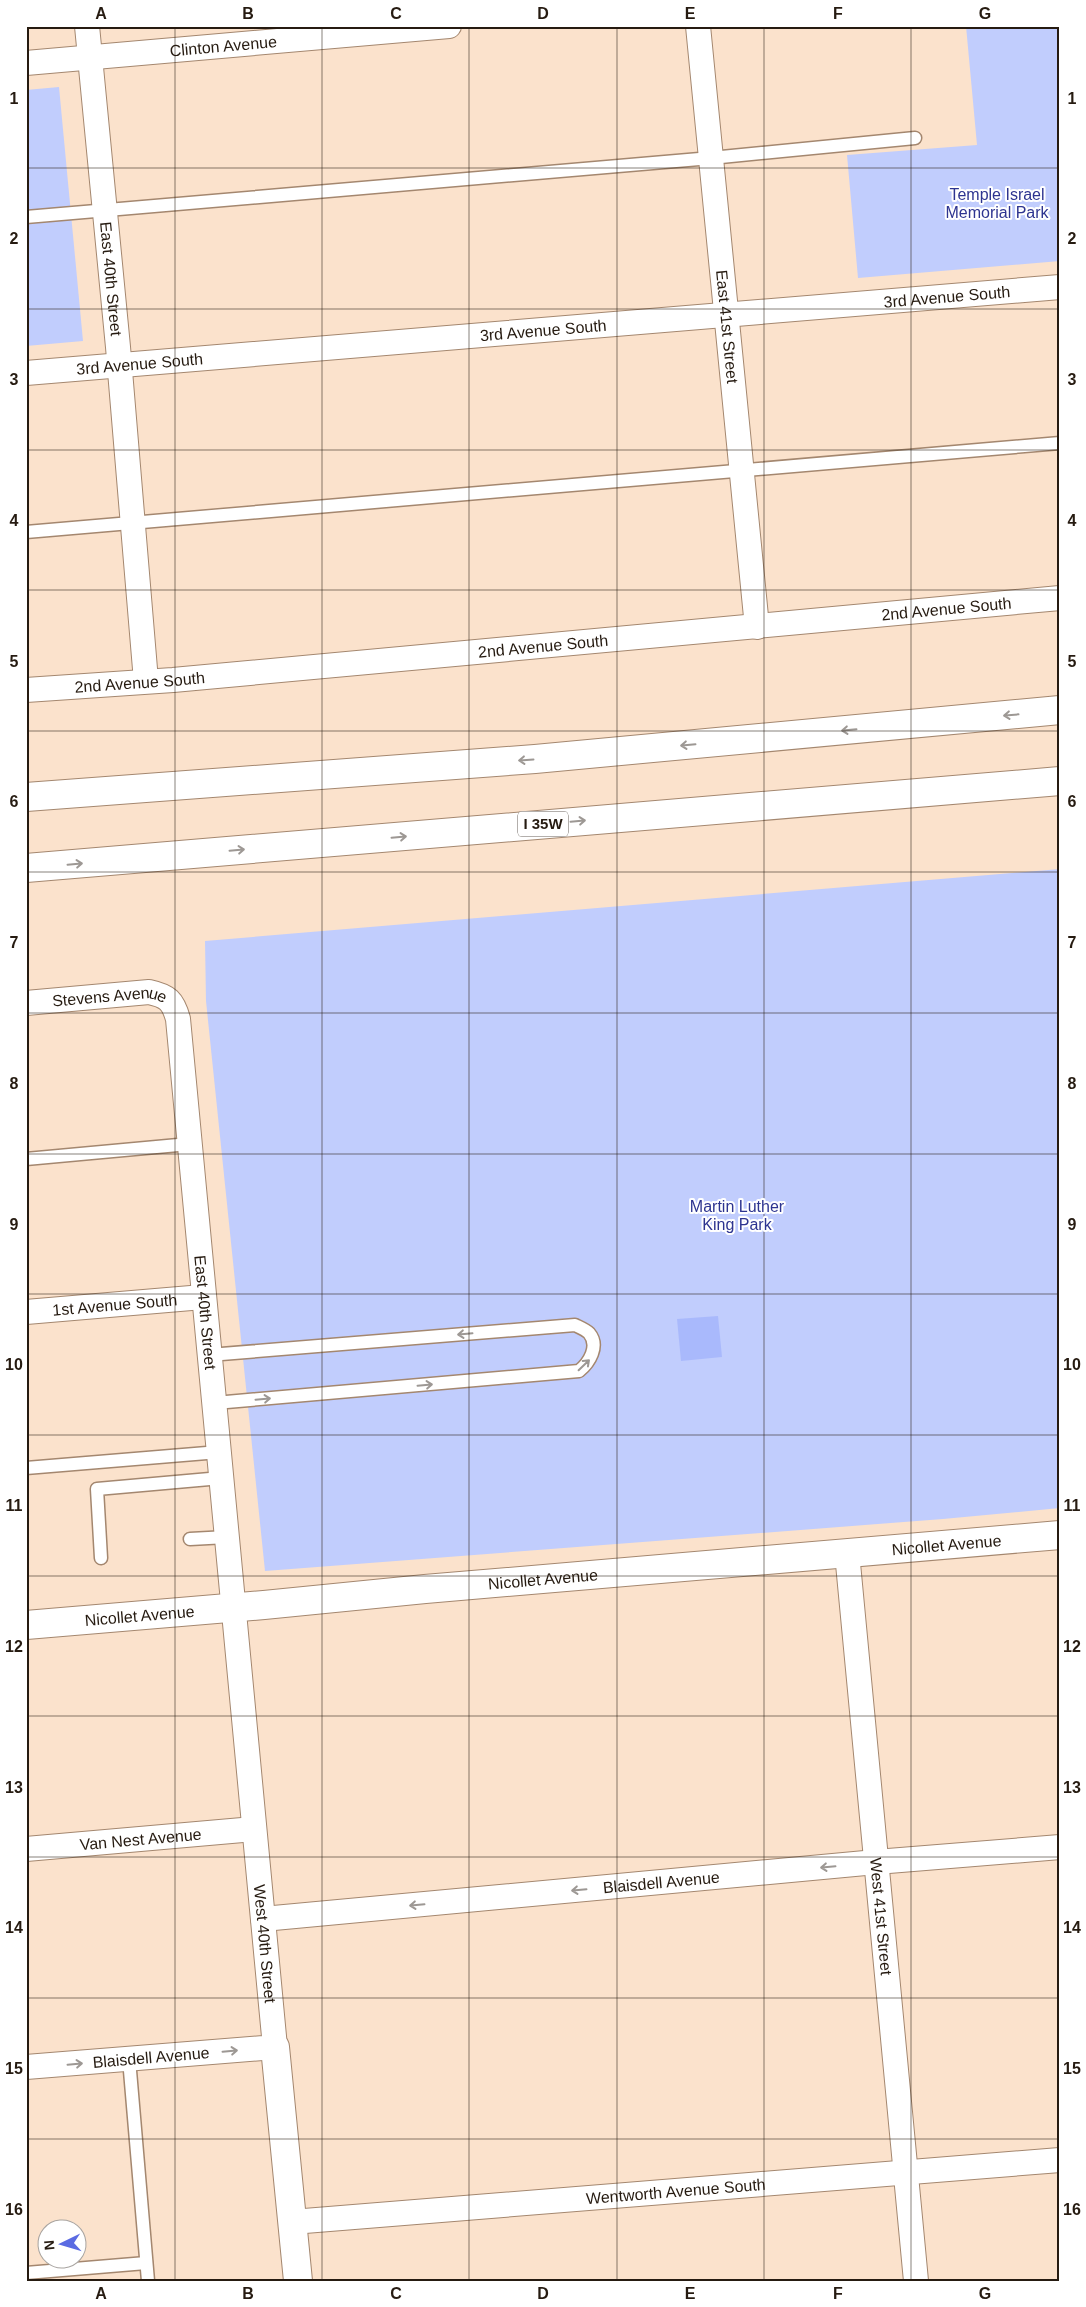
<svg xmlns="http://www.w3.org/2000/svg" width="1086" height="2307" viewBox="0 0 1086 2307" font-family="Arial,sans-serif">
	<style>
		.green { fill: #c1cdfd }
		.water { fill: #a9b9fc }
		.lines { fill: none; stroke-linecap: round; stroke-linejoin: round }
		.lane-casing { stroke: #a4876f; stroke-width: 15 }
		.street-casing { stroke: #a4876f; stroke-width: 26 }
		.secondary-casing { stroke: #a4876f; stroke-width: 30 }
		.highway-casing { stroke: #a4876f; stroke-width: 30 }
		.lane { stroke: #fff; stroke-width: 12 }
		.street { stroke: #fff; stroke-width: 24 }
		.secondary { stroke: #fff; stroke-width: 28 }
		.highway { stroke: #fff; stroke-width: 28 }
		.oneway { stroke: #9d9894 }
		.grid { fill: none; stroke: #261b11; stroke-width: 1; stroke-opacity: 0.55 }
		.labels { text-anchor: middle; stroke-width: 4; stroke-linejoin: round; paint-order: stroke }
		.shield { fill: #fff; stroke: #675f58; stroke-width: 1 }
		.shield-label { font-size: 15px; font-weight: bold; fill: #261b11 }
		.street-label { font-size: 16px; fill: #261b11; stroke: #fff }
		.park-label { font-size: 16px; fill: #2d3490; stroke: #fff }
		.neatline { fill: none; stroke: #261b11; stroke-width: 2 }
		.grid-label { font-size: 16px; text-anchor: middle; font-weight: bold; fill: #261b11 }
	</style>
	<rect width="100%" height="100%" fill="#fbe2cc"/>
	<g class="green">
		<polygon points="966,26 1060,26 1060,261 858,278 847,155 977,145"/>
		<polygon points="59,87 83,341 26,346 26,90"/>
		<polygon points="1060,869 1060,1508 943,1519 265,1571 206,1001 205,941"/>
	</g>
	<polygon class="water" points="718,1316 722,1357 681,1361 677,1319"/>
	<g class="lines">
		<defs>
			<g id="lane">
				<polyline points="26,217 711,158 915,138"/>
				<polyline points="26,532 1060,443"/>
				<polyline points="26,1159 189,1144"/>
				<path d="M209,1355L575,1325C579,1327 586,1330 589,1333C600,1346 589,1363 579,1371L215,1403"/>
				<polyline points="26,1468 219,1452"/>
				<polyline points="190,1539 227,1537"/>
				<polyline points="101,1558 97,1489 221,1478"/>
				<polyline points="129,2059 148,2281"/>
				<polyline points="26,2273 146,2263"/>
			</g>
			<g id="street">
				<path id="s1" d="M87,26L118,347L146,681"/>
				<path id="s2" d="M698,26L757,627"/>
				<path id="s3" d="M26,63L449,26"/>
				<path id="s4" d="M26,373L1060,287"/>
				<path id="s5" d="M26,690L173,680L1060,598"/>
				<path id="s6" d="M26,1003L149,992C168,996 173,1001 178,1019L275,2047L26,2067"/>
				<path id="s7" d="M26,1312L203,1297"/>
				<path id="s8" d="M847,1553L916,2281"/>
				<path id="s9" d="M26,1849L254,1829"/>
				<path id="s10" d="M263,1919L876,1862L1060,1847"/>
				<path id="s11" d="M292,2222L1060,2160"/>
			</g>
			<g id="secondary">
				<path id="s12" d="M26,1625L264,1605L425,1589L1060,1535"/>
				<polyline points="275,2047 298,2281"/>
			</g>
			<g id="highway">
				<polyline points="26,797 535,759 1060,710"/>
				<polyline points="26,868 1060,781"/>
			</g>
		</defs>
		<use href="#lane" class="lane-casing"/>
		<use href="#street" class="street-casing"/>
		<use href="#secondary" class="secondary-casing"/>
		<use href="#highway" class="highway-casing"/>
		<use href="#lane" class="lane"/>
		<use href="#street" class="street"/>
		<use href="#secondary" class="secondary"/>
		<use href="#highway" class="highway"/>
	</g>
	<defs><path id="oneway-shaft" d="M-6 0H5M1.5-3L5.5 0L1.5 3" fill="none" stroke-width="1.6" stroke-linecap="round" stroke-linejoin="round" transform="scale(1.25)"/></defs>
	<g class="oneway">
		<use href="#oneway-shaft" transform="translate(1011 715) rotate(175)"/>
		<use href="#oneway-shaft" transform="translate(849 730) rotate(175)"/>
		<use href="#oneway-shaft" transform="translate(688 745) rotate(175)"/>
		<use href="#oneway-shaft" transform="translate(526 760) rotate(176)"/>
		<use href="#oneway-shaft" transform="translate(578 821) rotate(-5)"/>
		<use href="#oneway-shaft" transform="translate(399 837) rotate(-5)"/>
		<use href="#oneway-shaft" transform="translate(237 850) rotate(-5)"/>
		<use href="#oneway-shaft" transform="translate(75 864) rotate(-5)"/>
		<use href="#oneway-shaft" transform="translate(465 1334) rotate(175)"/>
		<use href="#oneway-shaft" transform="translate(584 1365) rotate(-44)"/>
		<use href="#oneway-shaft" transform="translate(425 1385) rotate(-5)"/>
		<use href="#oneway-shaft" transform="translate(263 1399) rotate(-5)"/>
		<use href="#oneway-shaft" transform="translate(828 1867) rotate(175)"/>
		<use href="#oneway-shaft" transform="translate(579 1890) rotate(175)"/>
		<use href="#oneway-shaft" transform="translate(417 1905) rotate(175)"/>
		<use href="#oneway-shaft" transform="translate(230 2051) rotate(-5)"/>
		<use href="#oneway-shaft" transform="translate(75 2064) rotate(-5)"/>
	</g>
	<path class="grid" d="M175,26V2281M322,26V2281M469,26V2281M617,26V2281M764,26V2281M911,26V2281M26,168H1060M26,309H1060M26,450H1060M26,590H1060M26,731H1060M26,872H1060M26,1013H1060M26,1154H1060M26,1294H1060M26,1435H1060M26,1576H1060M26,1716H1060M26,1857H1060M26,1998H1060M26,2139H1060"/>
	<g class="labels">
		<rect class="shield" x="518" y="811.5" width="50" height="25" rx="4"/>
		<g class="shield-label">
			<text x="543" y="829">I 35W</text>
		</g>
		<g class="street-label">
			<text dy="6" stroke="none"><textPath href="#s3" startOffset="198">Clinton Avenue</textPath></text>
			<text dy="6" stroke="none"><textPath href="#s1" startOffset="254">East 40th Street</textPath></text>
			<text dy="6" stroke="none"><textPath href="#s4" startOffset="924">3rd Avenue South</textPath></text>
			<text dy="6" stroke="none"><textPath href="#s2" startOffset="302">East 41st Street</textPath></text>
			<text dy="6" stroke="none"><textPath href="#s4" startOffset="519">3rd Avenue South</textPath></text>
			<text dy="6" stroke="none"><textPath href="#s4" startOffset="114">3rd Avenue South</textPath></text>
			<text dy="6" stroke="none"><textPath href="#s5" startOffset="924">2nd Avenue South</textPath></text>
			<text dy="6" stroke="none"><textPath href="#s5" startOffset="519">2nd Avenue South</textPath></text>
			<text dy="6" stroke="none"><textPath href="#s5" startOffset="114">2nd Avenue South</textPath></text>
			<text dy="6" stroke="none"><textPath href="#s6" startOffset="84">Stevens Avenue</textPath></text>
			<text dy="6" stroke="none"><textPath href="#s7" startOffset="89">1st Avenue South</textPath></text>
			<text dy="6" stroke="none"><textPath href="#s6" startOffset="461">East 40th Street</textPath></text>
			<text dy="6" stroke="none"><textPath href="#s12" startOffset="924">Nicollet Avenue</textPath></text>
			<text dy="6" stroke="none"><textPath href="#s12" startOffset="519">Nicollet Avenue</textPath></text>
			<text dy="6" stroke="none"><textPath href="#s12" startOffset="114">Nicollet Avenue</textPath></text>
			<text dy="6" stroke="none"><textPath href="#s9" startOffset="115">Van Nest Avenue</textPath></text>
			<text dy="6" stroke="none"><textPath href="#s10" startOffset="400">Blaisdell Avenue</textPath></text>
			<text dy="6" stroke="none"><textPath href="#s8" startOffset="365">West 41st Street</textPath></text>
			<text dy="6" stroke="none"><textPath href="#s6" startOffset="1095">West 40th Street</textPath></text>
			<text transform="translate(151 2057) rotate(-5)" y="6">Blaisdell Avenue</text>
			<text dy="6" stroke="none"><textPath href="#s11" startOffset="385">Wentworth Avenue South</textPath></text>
		</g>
		<g class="park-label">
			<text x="997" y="200">Temple Israel<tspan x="997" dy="18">Memorial Park</tspan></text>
			<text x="737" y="1212">Martin Luther<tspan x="737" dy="18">King Park</tspan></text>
		</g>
	</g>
	<rect width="1086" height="2307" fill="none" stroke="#ffffff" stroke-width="55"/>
	<g transform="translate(62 2244) rotate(265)"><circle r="24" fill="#ffffff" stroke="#a8a4a0"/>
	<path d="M0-4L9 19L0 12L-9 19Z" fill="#5b6be2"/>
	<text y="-8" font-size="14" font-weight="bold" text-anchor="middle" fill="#261b11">N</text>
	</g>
	<rect x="28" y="28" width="1030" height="2252" class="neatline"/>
	<g class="grid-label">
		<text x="101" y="19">A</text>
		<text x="248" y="19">B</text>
		<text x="396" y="19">C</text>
		<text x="543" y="19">D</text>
		<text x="690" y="19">E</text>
		<text x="838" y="19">F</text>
		<text x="985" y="19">G</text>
		<text x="14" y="104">1</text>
		<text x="1072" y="104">1</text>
		<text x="14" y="244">2</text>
		<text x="1072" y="244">2</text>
		<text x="14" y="385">3</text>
		<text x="1072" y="385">3</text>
		<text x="14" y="526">4</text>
		<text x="1072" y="526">4</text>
		<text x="14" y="667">5</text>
		<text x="1072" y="667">5</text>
		<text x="14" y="807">6</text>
		<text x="1072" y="807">6</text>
		<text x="14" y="948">7</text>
		<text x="1072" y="948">7</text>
		<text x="14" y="1089">8</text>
		<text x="1072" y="1089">8</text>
		<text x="14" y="1230">9</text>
		<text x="1072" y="1230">9</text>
		<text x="14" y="1370">10</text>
		<text x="1072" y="1370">10</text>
		<text x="14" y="1511">11</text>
		<text x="1072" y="1511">11</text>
		<text x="14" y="1652">12</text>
		<text x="1072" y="1652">12</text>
		<text x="14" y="1793">13</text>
		<text x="1072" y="1793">13</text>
		<text x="14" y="1933">14</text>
		<text x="1072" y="1933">14</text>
		<text x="14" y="2074">15</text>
		<text x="1072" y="2074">15</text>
		<text x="14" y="2215">16</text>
		<text x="1072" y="2215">16</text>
		<text x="101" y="2299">A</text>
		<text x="248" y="2299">B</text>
		<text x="396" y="2299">C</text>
		<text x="543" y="2299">D</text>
		<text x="690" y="2299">E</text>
		<text x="838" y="2299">F</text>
		<text x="985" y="2299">G</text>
	</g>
</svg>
